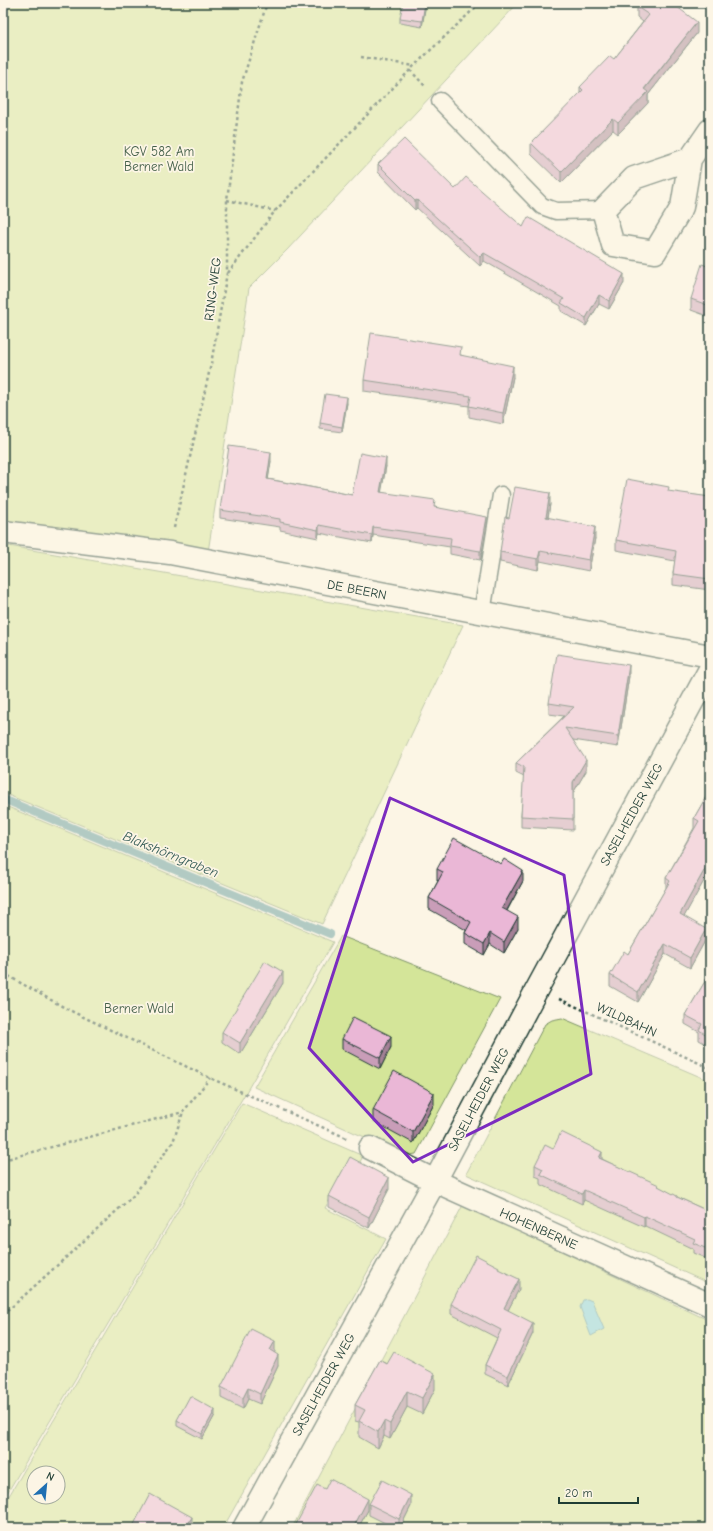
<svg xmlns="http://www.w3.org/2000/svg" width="713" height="1531" viewBox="0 0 713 1531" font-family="'Comic Neue',sans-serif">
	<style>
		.green { fill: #d4e599; stroke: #7a9166; fill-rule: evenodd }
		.water { fill: #81d1dc; stroke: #5a9699 }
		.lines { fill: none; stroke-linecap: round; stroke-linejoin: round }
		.stream { stroke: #5a9699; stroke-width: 8 }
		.lane-casing { stroke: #1f3d34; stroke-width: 19 }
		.street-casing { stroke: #1f3d34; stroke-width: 25 }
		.path { stroke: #1f3d34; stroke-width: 2.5; stroke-dasharray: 3 3; stroke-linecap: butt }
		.lane { stroke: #fcf5e5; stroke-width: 16 }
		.street { stroke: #fcf5e5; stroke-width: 22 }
		.wall { fill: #c99db8; stroke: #1f3d34 }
		.shaded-wall { fill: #a48096; stroke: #1f3d34 }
		.building { fill: #eab7d6; stroke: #1f3d34 }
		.marked { fill: none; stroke: #7b2cbf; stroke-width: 3; stroke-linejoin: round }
		.labels { text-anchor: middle; stroke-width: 3.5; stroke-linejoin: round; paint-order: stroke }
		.park-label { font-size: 13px; fill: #435f48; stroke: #fcf5e5 }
		.street-label { font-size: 13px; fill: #1f3d34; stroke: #fcf5e5 }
		.water-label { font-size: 14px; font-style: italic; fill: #335b56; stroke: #fcf5e5 }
	</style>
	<rect width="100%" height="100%" fill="#fcf5e5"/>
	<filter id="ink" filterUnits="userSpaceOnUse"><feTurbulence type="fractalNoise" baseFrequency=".025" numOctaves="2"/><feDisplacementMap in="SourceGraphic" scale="8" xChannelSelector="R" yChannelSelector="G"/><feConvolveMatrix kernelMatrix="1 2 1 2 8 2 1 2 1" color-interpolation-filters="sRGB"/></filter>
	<g filter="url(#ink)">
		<g class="green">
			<polygon points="3,3 518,3 287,250 249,288 208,552 180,550 3,520"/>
			<polygon points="3,545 463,625 322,924 3,793"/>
			<polygon points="3,805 333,942 245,1094 3,1500"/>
			<polygon points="341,936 500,999 416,1154 410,1155 355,1133 254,1087"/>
			<polygon points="562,1018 710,1081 710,1284 466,1174 545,1024 552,1020"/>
			<path d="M242,1103L363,1156L358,1166L350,1162L325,1208L386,1239L223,1528H3V1506ZM34,1473H58V1497H34Z"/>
			<polygon points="463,1205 710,1321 710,1528 292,1528"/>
		</g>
		<polygon class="water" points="587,1299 592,1301 604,1329 591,1336 580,1307 583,1300"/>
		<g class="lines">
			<polyline class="stream" points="3,799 330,934"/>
			<defs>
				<g id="lane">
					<polyline points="440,101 542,206 556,211 603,210"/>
					<polyline points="482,613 501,495"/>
				</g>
				<g id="street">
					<polyline points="690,159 634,178 603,210 613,245 655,252 682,207 690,159 710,130"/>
					<polyline points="3,532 170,553 710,656"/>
					<polyline points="370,1148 435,1181 710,1305"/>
					<polyline points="244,1528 435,1181 537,989 710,669"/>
				</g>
			</defs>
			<use href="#lane" class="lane-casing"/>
			<use href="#street" class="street-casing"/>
			<g class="path">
				<polyline points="361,57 414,66"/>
				<polyline points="410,70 425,86"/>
				<polyline points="227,200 275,211"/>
				<polyline points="228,273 275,211 414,66 480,3"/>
				<polyline points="174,528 211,364 227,273 227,200 242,82 267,3"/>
				<polyline points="3,973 67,1009 210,1078 349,1139"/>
				<polyline points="559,999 710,1068"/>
				<polyline points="3,1160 183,1112 210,1078"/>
				<polyline points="3,1315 134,1195 173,1142 183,1112"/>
			</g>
			<use href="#lane" class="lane"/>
			<use href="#street" class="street"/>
		</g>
		<g class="wall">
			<polygon points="426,3 422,27 400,23 400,18"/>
			<polygon points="637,7 697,33 648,95 648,103 618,134 613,130 561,183 531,154 531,143 580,94 580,87 614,59 643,22 637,17"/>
			<polygon points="378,164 455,189 624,283 609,309 599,304 586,326 561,311 561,306 484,261 480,266 417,208 415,210 378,172"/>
			<polygon points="710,267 710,317 691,310 691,299"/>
			<polygon points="461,355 513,377 503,424 469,417 469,406 364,391 364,380"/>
			<polygon points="347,403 342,432 320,429 320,423"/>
			<polygon points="271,461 268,479 352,495 386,466 381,492 435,507 487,525 481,559 480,560 450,554 450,547 373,535 372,543 319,533 318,538 280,530 280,527 220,518 220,510"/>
			<polygon points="669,492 710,497 710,590 673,585 673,574 675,561 616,550 616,540"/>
			<polygon points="550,504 548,518 595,538 589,571 540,561 538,570 500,562 500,552 509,518"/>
			<polygon points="629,676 618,747 573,740 586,771 573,793 573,830 521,827 521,816 524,777 516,773 516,763 564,716 549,714 549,703"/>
			<polygon points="710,790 710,870 684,916 706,939 690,968 665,954 638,1002 610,986 610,975 628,954 666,888 666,878 694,828 694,818"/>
			<polygon points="437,869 523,881 507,911 518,928 504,953 490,944 484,955 465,944 465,933 466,930 429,909 429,898 438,881 437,880"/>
			<polygon points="710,973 710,1046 699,1040 699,1032 685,1024 685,1015"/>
			<polygon points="283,983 240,1054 222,1042 222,1032"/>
			<polygon points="342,1039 391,1047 380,1069 342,1049"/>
			<polygon points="434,1104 413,1143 373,1121 373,1110"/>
			<polygon points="553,1149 602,1159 659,1187 677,1197 710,1212 710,1260 693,1253 693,1249 645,1226 644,1227 584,1200 582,1204 540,1184 540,1178 535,1176 535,1165"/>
			<polygon points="389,1189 369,1228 329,1207 329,1196"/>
			<polygon points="499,1270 519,1289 508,1310 533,1333 508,1385 485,1374 485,1365 497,1338 451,1314 451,1304"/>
			<polygon points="275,1352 274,1353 278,1366 260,1404 248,1399 243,1409 221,1398 221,1387"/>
			<polygon points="380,1360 435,1389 422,1414 407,1407 390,1439 384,1436 378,1448 359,1437 359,1422 355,1421 355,1405"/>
			<polygon points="215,1415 202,1439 177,1426 177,1420"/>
			<polygon points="369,1504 411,1506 400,1528 395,1528 369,1515"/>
			<polygon points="368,1510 358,1528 294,1528"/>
		</g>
		<g class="shaded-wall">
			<polygon points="425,3 426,3 422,27 422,21"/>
			<polygon points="697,22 697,33 648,95 648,103 618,134 618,123"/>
			<polygon points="613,119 613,130 561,183 561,172"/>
			<polygon points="417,200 417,208 415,210 415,201"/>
			<polygon points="484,253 484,261 480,266 480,257"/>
			<polygon points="624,274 624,283 609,309 609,301"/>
			<polygon points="599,295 599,304 586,326 586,318"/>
			<polygon points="513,366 513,377 503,424 503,413"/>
			<polygon points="347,397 347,403 342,432 342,427"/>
			<polygon points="271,452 271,461 267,487 267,479"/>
			<polygon points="386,458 386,466 380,500 380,492"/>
			<polygon points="550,493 550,504 546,528 546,517"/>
			<polygon points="487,517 487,525 481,559 480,560 480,551"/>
			<polygon points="319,525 319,533 318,538 318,530"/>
			<polygon points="373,527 373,535 372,543 372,535"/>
			<polygon points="595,527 595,538 589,571 589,560"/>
			<polygon points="540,551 540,561 538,570 538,559"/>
			<polygon points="629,665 629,676 618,747 618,736"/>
			<polygon points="586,760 586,771 573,793 573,782"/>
			<polygon points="710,860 710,870 680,924 680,914"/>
			<polygon points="523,871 523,881 502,919 502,908"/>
			<polygon points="518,917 518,928 504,953 504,942"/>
			<polygon points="706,929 706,939 690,968 690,958"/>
			<polygon points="490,933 490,944 484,955 484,944"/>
			<polygon points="665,944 665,954 638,1002 638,992"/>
			<polygon points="283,972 283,983 240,1054 240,1043"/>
			<polygon points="391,1036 391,1047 380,1069 380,1058"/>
			<polygon points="434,1093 434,1104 413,1143 413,1132"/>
			<polygon points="602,1152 602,1162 599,1158"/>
			<polygon points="389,1178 389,1189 369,1228 369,1217"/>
			<polygon points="584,1190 584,1200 582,1204 582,1194"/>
			<polygon points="645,1216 645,1226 644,1227 644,1217"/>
			<polygon points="519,1279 519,1289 504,1318 504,1308"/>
			<polygon points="533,1323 533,1333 508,1385 508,1376"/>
			<polygon points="275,1341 275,1352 270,1361 270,1350"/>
			<polygon points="278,1355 278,1366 260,1404 260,1394"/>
			<polygon points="435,1374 435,1389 422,1414 422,1398"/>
			<polygon points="248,1388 248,1399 243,1409 243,1398"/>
			<polygon points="407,1391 407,1407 390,1439 390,1424"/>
			<polygon points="215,1410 215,1415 202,1439 202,1434"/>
			<polygon points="384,1421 384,1436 378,1448 378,1432"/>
			<polygon points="411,1495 411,1506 400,1528 399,1528 399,1519"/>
			<polygon points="368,1499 368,1510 358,1528 353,1528"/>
			<polygon points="192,1517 192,1528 186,1528"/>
		</g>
		<g class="building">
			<polygon points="403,3 425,3 422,21 400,18"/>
			<polygon points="640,3 672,3 697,22 644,89 648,92 618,123 613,119 561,172 531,143 583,90 580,87 610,56 614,59 649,15 637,7"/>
			<polygon points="404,139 455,189 466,177 523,227 528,217 624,274 609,301 599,295 586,318 561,303 564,299 484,253 480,257 417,200 415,201 378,164"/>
			<polygon points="702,264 710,267 710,306 691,299"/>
			<polygon points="371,333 461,347 460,355 513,366 503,413 469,406 471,396 364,380"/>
			<polygon points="325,394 347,397 342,427 320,423"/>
			<polygon points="229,446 271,452 267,479 352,495 360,453 386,458 380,492 435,500 434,507 487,517 481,551 480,551 450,546 451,538 373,527 372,535 319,525 318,530 280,522 280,519 220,510"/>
			<polygon points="627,479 669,487 668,491 710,497 710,579 673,574 676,551 616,540"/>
			<polygon points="515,487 550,493 546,517 595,527 589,560 540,551 538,559 500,552 505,517 509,518"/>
			<polygon points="557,654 629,665 618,736 565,728 586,760 573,782 573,819 521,816 524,767 516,763 574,707 549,703"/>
			<polygon points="710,790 710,860 680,914 706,929 690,958 665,944 638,992 610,975 624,951 628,954 670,881 666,878 699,821 694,818"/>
			<polygon points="454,838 501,864 504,859 523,871 502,908 518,917 504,942 490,933 484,944 465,933 471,922 429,898 443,872 437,869"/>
			<polygon points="265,961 283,972 240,1043 222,1032"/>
			<polygon points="710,973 710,1037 699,1030 702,1024 685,1015"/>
			<polygon points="353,1017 391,1036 380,1058 342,1039"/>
			<polygon points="394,1071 434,1093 413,1132 373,1110"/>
			<polygon points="561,1132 602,1152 599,1158 659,1185 658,1186 677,1196 677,1197 710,1212 710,1250 693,1243 695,1239 645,1216 644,1217 584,1190 582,1194 540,1174 543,1169 535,1165 545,1145 553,1149"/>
			<polygon points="350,1157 389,1178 369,1217 329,1196"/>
			<polygon points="476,1255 499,1267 498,1269 519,1279 504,1308 533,1323 508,1376 485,1365 501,1330 451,1304"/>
			<polygon points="251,1329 275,1341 270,1350 278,1355 260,1394 248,1388 243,1398 221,1387"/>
			<polygon points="394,1352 435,1374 422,1398 407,1391 390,1424 384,1421 378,1432 359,1421 365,1410 355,1405 380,1360 387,1364"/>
			<polygon points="190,1396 215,1410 202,1434 177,1420"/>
			<polygon points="330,1479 368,1499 353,1528 347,1528 340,1525 339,1528 294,1528 317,1485 325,1489"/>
			<polygon points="382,1480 411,1495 399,1519 369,1504"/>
			<polygon points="150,1494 192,1517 186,1528 132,1528"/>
		</g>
	</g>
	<path d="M0 0H713V1531H0ZM390,798L564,875L591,1074L413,1162L309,1048Z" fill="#fcf5e5" fill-opacity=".55" fill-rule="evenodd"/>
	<path class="marked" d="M390,798L564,875L591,1074L413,1162L309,1048Z"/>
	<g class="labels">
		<g class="park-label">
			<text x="159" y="156">KGV 582 Am<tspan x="159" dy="15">Berner Wald</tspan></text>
			<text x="139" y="1013">Berner Wald</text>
		</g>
		<g class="street-label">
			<text transform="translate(212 289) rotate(-83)" y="5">RING-WEG</text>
			<text transform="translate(357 589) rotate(11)" y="5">DE BEERN</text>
			<text transform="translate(631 814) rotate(-61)" y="5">SASELHEIDER WEG</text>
			<text transform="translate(627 1019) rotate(25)" y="5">WILDBAHN</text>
			<text transform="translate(478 1099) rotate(-62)" y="5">SASELHEIDER WEG</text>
			<text transform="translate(539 1228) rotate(24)" y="5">HOHENBERNE</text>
			<text transform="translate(323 1384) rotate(-61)" y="5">SASELHEIDER WEG</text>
		</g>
		<g class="water-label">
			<text transform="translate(171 854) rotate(22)" y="5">Blakshörngraben</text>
		</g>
	</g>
	<rect width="713" height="1531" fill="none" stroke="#fcf5e5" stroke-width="16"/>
	<rect x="8" y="8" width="697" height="1515" fill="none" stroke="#1f3d34" stroke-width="1.5" filter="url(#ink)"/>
	<g transform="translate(46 1485) rotate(27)"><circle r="19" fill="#fcf5e5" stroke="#a4ab9e"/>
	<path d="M0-3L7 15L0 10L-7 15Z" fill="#1f6fb2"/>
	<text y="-6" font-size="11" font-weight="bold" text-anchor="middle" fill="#1f3d34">N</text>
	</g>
	<path d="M559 1497v6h79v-6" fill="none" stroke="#1f3d34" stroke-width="2"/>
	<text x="565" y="1497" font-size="12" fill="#1f3d34" stroke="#fcf5e5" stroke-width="3" paint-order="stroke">20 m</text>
</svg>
